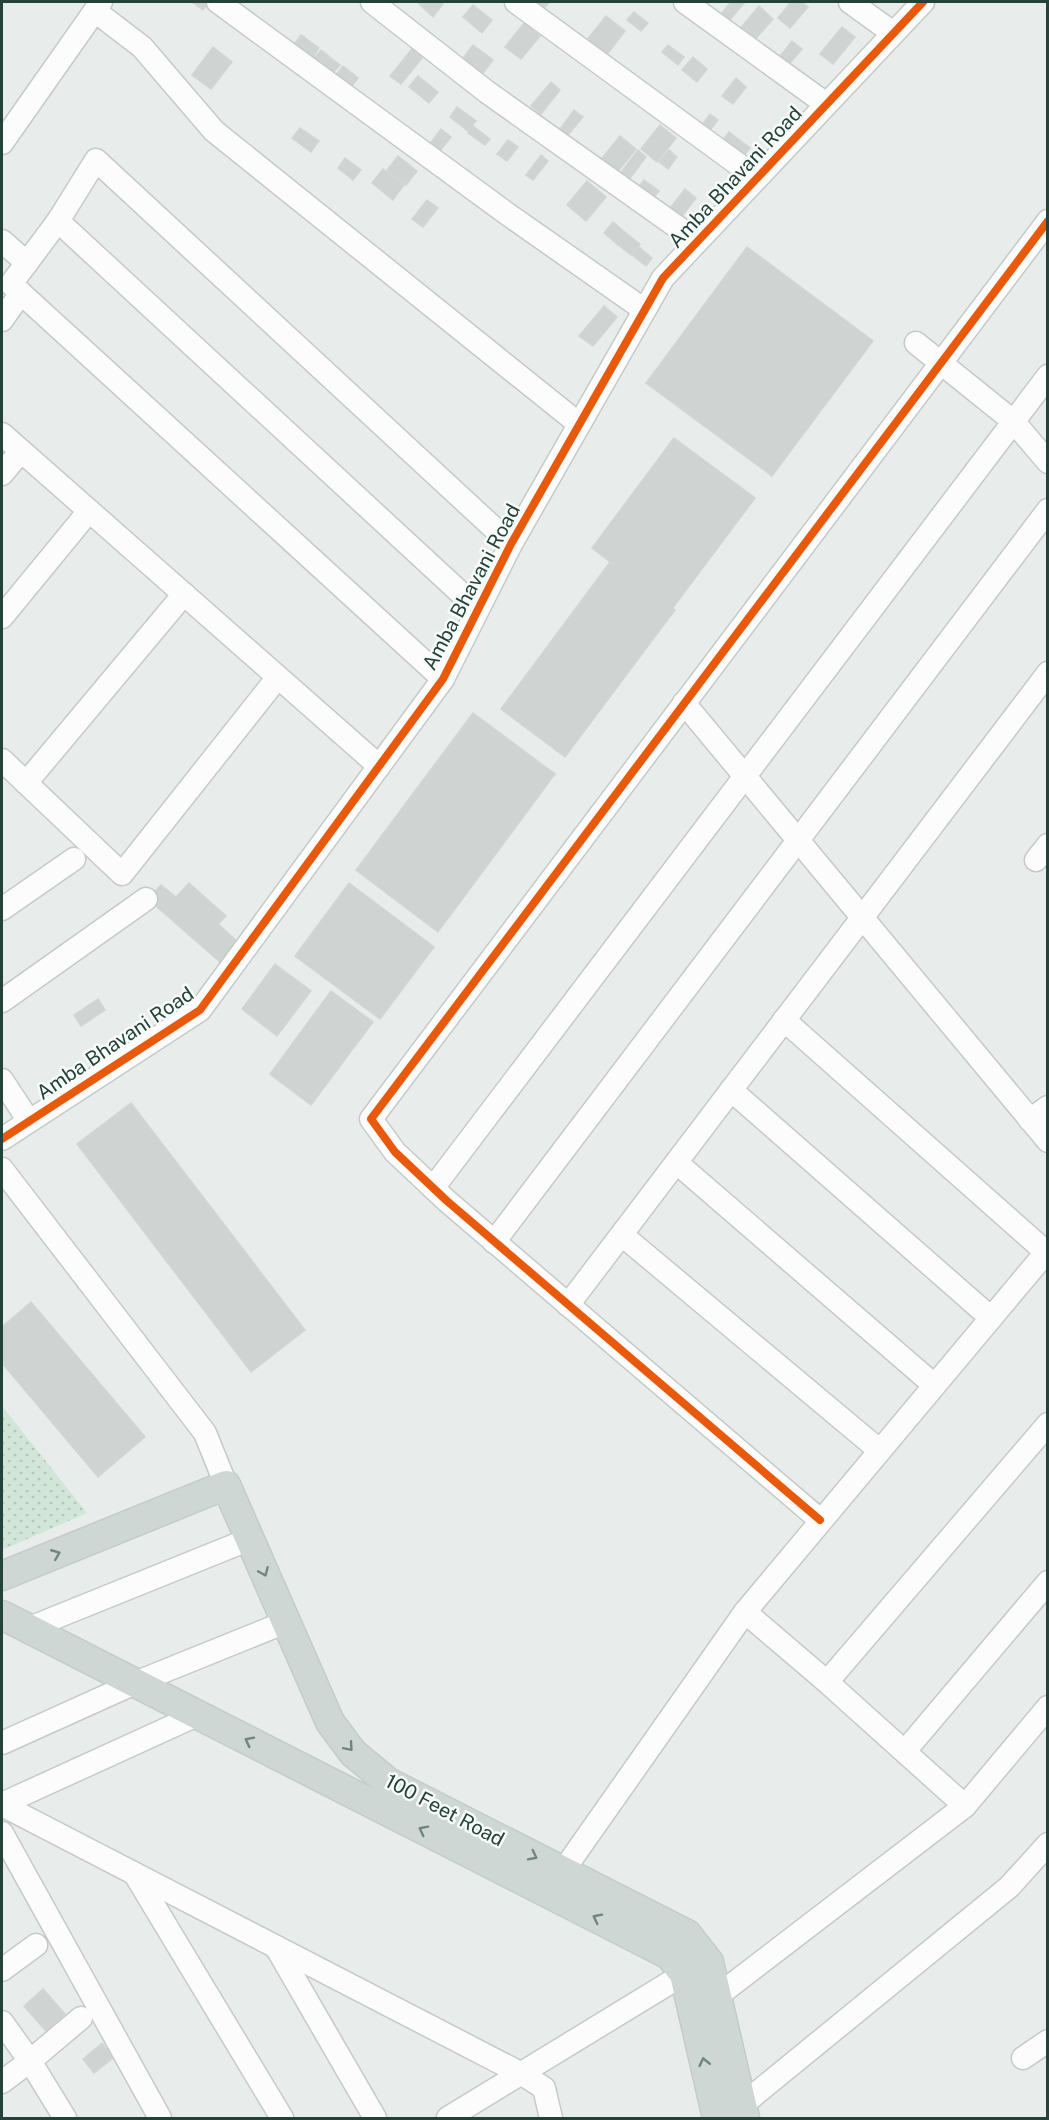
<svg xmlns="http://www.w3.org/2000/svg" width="1049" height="2120" viewBox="0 0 1049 2120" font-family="'Public Sans',sans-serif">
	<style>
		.grass { fill: url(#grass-dots) }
		.building { fill: #cfd4d2; stroke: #d1d6d4; stroke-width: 1.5 }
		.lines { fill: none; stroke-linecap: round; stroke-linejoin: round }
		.minor-casing { stroke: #c5cac8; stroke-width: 25 }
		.major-casing { stroke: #c3ccc9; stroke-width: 31 }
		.minor { stroke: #fcfcfc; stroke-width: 22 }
		.major { stroke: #cfd7d5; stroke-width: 28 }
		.cycleway-casing { stroke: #f7fbf9; stroke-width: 11 }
		.cycleway { stroke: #e8590c; stroke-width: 8 }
		.oneway { stroke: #718580 }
		.labels { text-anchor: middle; stroke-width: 5; stroke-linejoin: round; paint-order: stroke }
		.street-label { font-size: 20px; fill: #24423a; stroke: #f7fbf9 }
	</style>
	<defs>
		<pattern id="grass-dots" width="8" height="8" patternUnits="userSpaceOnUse" patternTransform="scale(1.5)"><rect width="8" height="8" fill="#d1e6d8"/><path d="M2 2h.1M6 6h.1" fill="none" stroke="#b3c6ba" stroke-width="1.8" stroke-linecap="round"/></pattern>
	</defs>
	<rect width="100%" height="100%" fill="#e8edeb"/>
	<polygon class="grass" points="2,1406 87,1513 2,1550"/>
	<g class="building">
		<polygon points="192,2 210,2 203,10"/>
		<polygon points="417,2 440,2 443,4 433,17"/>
		<polygon points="537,2 550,2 544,8"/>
		<polygon points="731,2 745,2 729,21 721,14"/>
		<polygon points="791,2 802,2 808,7 790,28 778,18"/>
		<polygon points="473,5 492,20 482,33 463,17"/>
		<polygon points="759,6 773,19 753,42 739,30"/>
		<polygon points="634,12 648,23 641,31 627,20"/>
		<polygon points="606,16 625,31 606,56 586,41"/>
		<polygon points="524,23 540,36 521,59 505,47"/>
		<polygon points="842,27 855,37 833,64 820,54"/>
		<polygon points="301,35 319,48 312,58 294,44"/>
		<polygon points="303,36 317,48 310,57 296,45"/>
		<polygon points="792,41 802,49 786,68 777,60"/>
		<polygon points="473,45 493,60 483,73 463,58"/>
		<polygon points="668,45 684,57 678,65 662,52"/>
		<polygon points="213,47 232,62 211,89 192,75"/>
		<polygon points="412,49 422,58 401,84 390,76"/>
		<polygon points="321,50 340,65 332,74 313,59"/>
		<polygon points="693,57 707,69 697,82 682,70"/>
		<polygon points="343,66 358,78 350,89 334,77"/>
		<polygon points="418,76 438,92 429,103 409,87"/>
		<polygon points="736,78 746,87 733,104 722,96"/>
		<polygon points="551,82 560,90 541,114 531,106"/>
		<polygon points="457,107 476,121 468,131 450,117"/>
		<polygon points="574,110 583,117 568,135 560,129"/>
		<polygon points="710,114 718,120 708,133 700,127"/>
		<polygon points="660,125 676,138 657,162 641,149"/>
		<polygon points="473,126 490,139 485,145 468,133"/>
		<polygon points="300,128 319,141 311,152 292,138"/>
		<polygon points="441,129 451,137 439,152 429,145"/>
		<polygon points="729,132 750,148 743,157 722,141"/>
		<polygon points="620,136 636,149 615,175 599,162"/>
		<polygon points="508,140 518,147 507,161 497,154"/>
		<polygon points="638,150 646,157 627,182 619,175"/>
		<polygon points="669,150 677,157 668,169 659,162"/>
		<polygon points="541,155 548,161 533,180 526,175"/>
		<polygon points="398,156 417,171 406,185 387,170"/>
		<polygon points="345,158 361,170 353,180 338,168"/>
		<polygon points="383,169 404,185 393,200 372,183"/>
		<polygon points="644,180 659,191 652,200 637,189"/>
		<polygon points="587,181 606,197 586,221 567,205"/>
		<polygon points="685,189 696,198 679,220 668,211"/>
		<polygon points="427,200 438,208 423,227 412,219"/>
		<polygon points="613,222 626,233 617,244 604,233"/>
		<polygon points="626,233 640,244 631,255 617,244"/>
		<polygon points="639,247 652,258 646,266 632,255"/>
		<polygon points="747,247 873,341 772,476 646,383"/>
		<polygon points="604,306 617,317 593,346 579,336"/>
		<polygon points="674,438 755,498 672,609 592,548"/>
		<polygon points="610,562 675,610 565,757 501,709"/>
		<polygon points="473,713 555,774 438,932 356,870"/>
		<polygon points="189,883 226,916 218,924 239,943 221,963 148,899 161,885 176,897"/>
		<polygon points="349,883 434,947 380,1019 295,956"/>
		<polygon points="275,964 311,991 277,1036 242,1009"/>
		<polygon points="331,991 373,1022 311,1105 270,1074"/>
		<polygon points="98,999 105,1010 81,1026 74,1015"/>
		<polygon points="131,1103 305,1330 251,1372 77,1144"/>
		<polygon points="31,1302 145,1437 98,1477 2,1363 2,1327"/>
		<polygon points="43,1989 65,2014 46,2031 24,2006"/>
		<polygon points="102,2043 113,2058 94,2073 83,2059"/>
	</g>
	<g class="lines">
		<defs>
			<g id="minor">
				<polyline points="218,2 506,213 643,309"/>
				<polyline points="372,2 487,92 697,241"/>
				<polyline points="516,2 757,178"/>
				<polyline points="685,2 826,104"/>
				<polyline points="850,2 893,33"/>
				<polyline points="95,11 142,47 214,131 579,424"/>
				<polyline points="2,143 101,2"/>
				<polyline points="58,221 478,609"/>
				<polyline points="2,241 27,263"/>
				<polyline points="2,320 21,293"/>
				<polyline points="916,343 1013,421 1048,462"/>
				<polyline points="2,434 379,766"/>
				<polyline points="2,474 21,451"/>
				<polyline points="2,617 89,511"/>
				<polyline points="443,679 11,284 58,221 96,160 511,544"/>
				<polyline points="684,703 1048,1141"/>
				<polyline points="2,760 122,874 278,677"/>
				<polyline points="26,783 184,594"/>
				<polyline points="1036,860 1048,845"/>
				<polyline points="2,909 74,859"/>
				<polyline points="2,1001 146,899"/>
				<polyline points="784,1020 1046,1252"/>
				<polyline points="2,1080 29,1121"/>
				<polyline points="731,1090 991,1318"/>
				<polyline points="1030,1120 1048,1107"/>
				<polyline points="2,1139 200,1010 443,679 511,544 663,278 923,2"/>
				<polyline points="677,1163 934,1385"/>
				<polyline points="2,1169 205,1433 226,1485"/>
				<polyline points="433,1188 1048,376"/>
				<polyline points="622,1235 879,1450"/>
				<polyline points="494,1242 1048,510"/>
				<polyline points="568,1305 1048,673"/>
				<polyline points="820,1520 447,1201 395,1152 371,1119 1048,221"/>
				<polyline points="745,1612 827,1682 965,1806"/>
				<polyline points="27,1629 250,1539"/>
				<polyline points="827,1682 1048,1424"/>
				<polyline points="2,1743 135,1683 286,1622"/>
				<polyline points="905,1751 1048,1582"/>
				<polyline points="2,1804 197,1715"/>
				<polyline points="2,1805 522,2074 544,2088 551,2118"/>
				<polyline points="2,1833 160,2118"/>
				<polyline points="563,1871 745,1612 1048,1250"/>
				<polyline points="136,1876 282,2118"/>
				<polyline points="276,1947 375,2118"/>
				<polyline points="2,1970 36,1945"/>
				<polyline points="716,1997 965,1806 1048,1707"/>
				<polyline points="2,2022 30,2061 2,2082"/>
				<polyline points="1023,2058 1048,2041"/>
				<polyline points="742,2105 1009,1887 1048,1844"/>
				<polyline points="65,2118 30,2061 81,2018"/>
				<polyline points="448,2118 684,1974"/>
			</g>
			<g id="major">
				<polyline points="2,1576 226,1485 330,1722 353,1753 388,1782 687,1934 709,1962 745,2118"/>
				<polyline points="2,1615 669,1955 684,1974 717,2118"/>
			</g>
		</defs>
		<use href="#minor" class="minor-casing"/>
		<use href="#major" class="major-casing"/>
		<use href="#minor" class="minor"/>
		<use href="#major" class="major"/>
		<defs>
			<g id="cycleway">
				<polyline points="2,1139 200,1010 443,679 511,544 663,278 923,2"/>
				<polyline points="820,1520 447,1201 395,1152 371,1119 1048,221"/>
			</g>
		</defs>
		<use href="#cycleway" class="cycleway-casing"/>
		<use href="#cycleway" class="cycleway"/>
	</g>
	<defs><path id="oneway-chevron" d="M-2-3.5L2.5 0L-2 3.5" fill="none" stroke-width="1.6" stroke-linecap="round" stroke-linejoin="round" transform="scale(1.5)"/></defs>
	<g class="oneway">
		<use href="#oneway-chevron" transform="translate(56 1554) rotate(-22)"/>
		<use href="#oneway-chevron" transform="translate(264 1572) rotate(67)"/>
		<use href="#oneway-chevron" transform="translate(249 1741) rotate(-153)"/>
		<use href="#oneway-chevron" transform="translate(349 1747) rotate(49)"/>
		<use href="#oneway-chevron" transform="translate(423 1830) rotate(-153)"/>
		<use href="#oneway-chevron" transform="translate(533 1856) rotate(27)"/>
		<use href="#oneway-chevron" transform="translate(597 1918) rotate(-153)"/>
		<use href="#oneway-chevron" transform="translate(704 2062) rotate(-103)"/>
	</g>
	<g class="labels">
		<g class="street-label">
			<text transform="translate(735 177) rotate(-47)" y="7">Amba Bhavani Road</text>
			<text transform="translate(471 587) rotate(-62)" y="7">Amba Bhavani Road</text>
			<text transform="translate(115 1043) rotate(-34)" y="7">Amba Bhavani Road</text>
			<text transform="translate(445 1810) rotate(28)" y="7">100 Feet Road</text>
		</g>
	</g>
	<rect width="1049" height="2120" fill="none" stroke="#24423a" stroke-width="6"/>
</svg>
